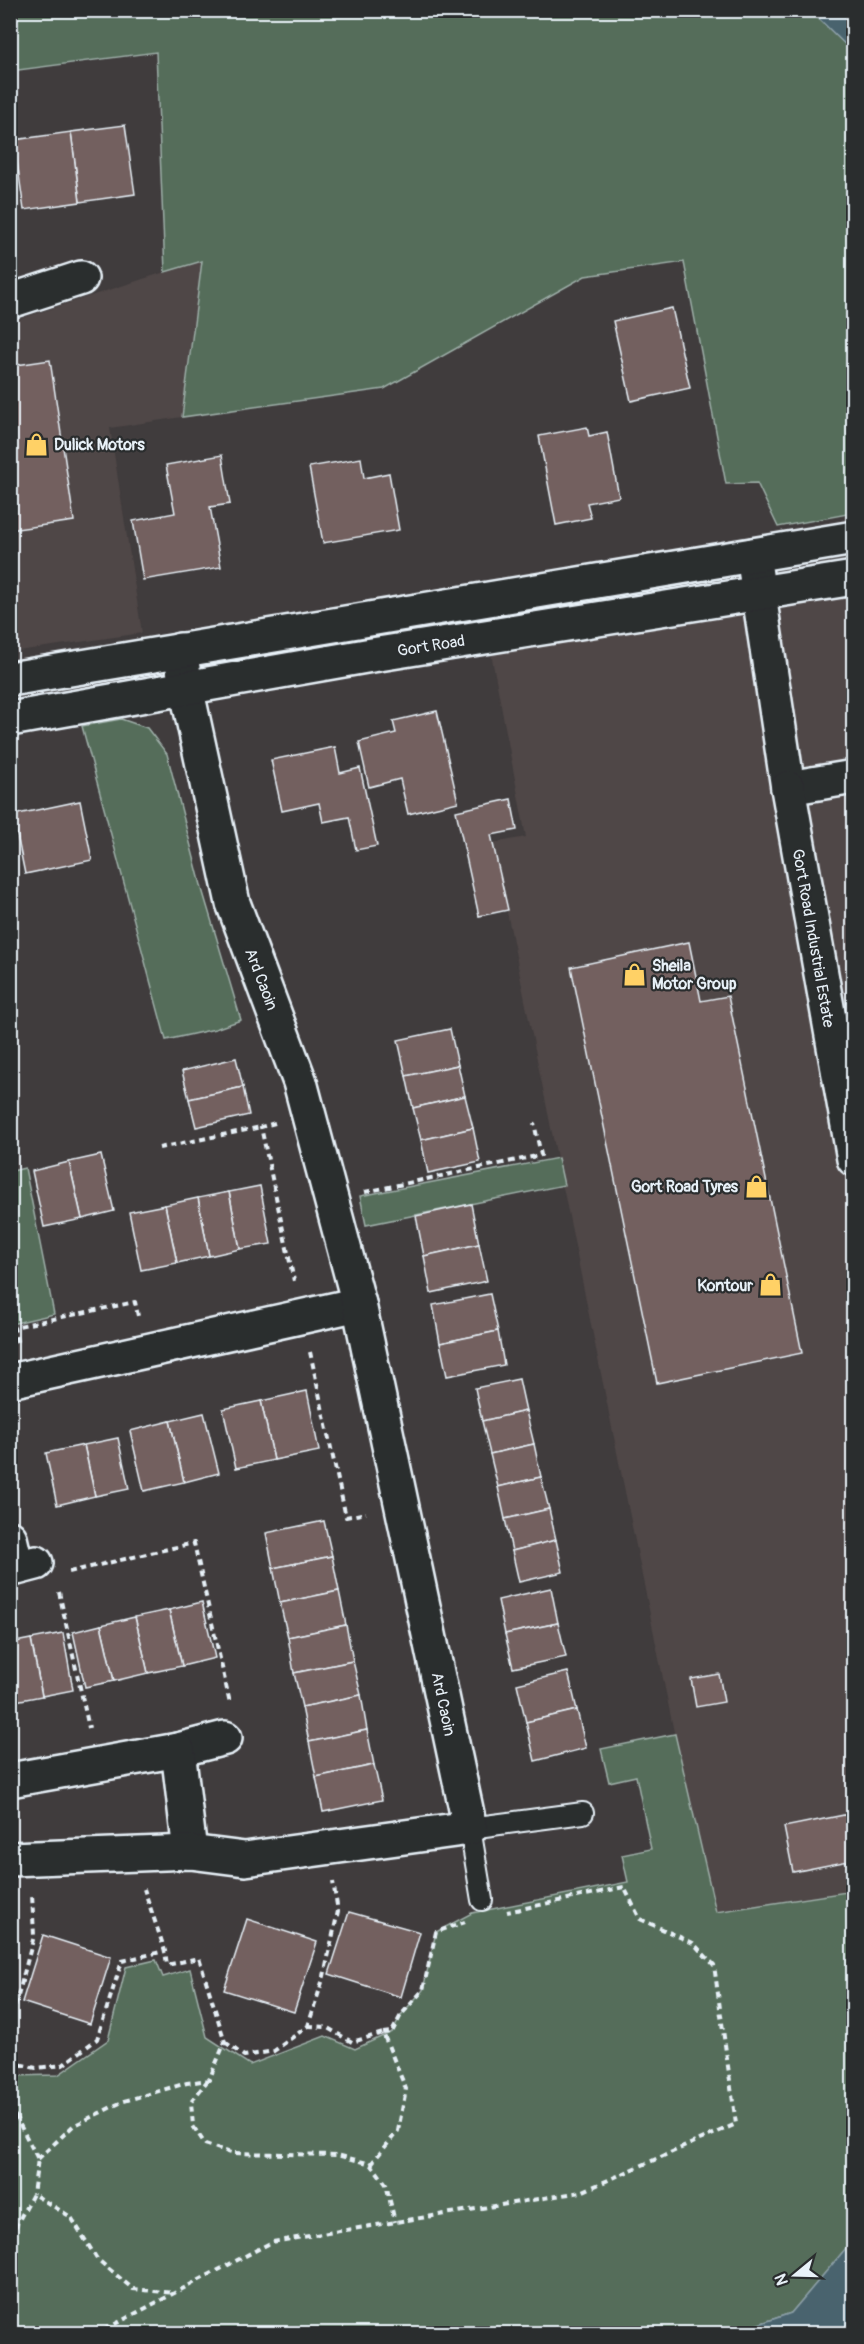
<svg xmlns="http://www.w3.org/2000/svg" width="864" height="2344" viewBox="0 0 864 2344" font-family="Pangolin,sans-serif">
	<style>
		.built { fill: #4f4747 }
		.green { fill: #556d5a; stroke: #9eafa9; stroke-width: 1.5 }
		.water { fill: #4a646e; stroke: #899ca5; stroke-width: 1.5 }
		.building { fill: #73605f; stroke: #e8f1f8; stroke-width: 1.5 }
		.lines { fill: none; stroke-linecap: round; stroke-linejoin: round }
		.lane-casing { stroke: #e8f1f8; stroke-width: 24 }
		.street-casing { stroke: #e8f1f8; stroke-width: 38 }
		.secondary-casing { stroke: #e8f1f8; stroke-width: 38 }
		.path { stroke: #e8f1f8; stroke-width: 4; stroke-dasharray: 6 4.5; stroke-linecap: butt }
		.lane { stroke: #2a2d2e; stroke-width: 20 }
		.street { stroke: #2a2d2e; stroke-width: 33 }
		.secondary { stroke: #2a2d2e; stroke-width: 33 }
		.labels { text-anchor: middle; stroke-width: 4.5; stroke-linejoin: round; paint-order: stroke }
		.poi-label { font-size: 16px; font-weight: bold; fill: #e8f1f8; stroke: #2a2d2e; text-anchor: start }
		.street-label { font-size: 16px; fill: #e8f1f8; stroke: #2a2d2e }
	</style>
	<rect width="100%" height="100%" fill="#403c3d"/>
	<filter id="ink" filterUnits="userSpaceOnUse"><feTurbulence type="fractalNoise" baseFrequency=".0167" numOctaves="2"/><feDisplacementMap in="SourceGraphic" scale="12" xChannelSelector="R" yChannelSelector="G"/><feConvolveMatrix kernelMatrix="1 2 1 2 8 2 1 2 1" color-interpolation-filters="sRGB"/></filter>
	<g filter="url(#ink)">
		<g class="built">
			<polygon points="202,260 182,417 110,428 142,633 11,652 10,322"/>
			<polygon points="853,594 853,1893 712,1919 493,843 526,837 491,653"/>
		</g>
		<g class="green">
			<polygon points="10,11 811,11 853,52 853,513 778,527 757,483 726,484 684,262 585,276 384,389 182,417 202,261 165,272 156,52 11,71"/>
			<polygon points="121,719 147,728 167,754 202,889 241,1020 215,1029 166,1040 82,726"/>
			<polygon points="11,1158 12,1171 25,1168 54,1314 11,1324"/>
			<polygon points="558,1158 564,1185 366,1225 360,1196"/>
			<polygon points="675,1734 716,1912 853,1891 853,2240 791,2313 733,2333 11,2333 10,2076 58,2075 108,2040 126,1967 156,1960 163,1977 190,1969 207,2037 250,2065 325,2036 355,2049 392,2032 401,2015 423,1990 436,1932 472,1913 628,1882 622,1855 651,1849 636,1776 609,1782 601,1749"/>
		</g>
		<g class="water">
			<polygon points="811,11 853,11 853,52"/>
			<polygon points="853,2240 853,2333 733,2333 791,2313"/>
		</g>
		<g class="building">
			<polygon points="125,125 135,194 80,202 71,132"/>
			<polygon points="71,132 80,202 24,210 14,140"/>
			<polygon points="672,308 690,388 631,401 613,321"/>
			<polygon points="50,360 74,521 10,530 10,366"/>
			<polygon points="587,427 589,436 607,432 619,497 587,503 591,518 556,525 539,436"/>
			<polygon points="222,455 230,504 210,507 221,567 143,580 133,521 175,513 166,465"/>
			<polygon points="361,458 364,478 389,473 399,530 323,543 309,467"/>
			<polygon points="437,711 458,802 408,814 400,779 369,787 359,742 396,733 393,721"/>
			<polygon points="335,747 340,773 360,768 377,846 356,850 349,817 323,822 319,803 282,811 271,760"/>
			<polygon points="511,799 517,830 491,835 508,910 479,916 456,811"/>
			<polygon points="80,801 92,860 25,874 13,815"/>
			<polygon points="689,942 701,1001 728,996 802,1353 657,1383 571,967"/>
			<polygon points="450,1029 458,1065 406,1076 398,1040"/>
			<polygon points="236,1058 243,1087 189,1099 182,1071"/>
			<polygon points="458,1065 465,1096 413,1108 406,1076"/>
			<polygon points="243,1087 249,1115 196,1127 189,1099"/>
			<polygon points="465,1096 473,1128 421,1140 413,1108"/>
			<polygon points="473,1128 480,1162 428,1173 421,1140"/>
			<polygon points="101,1155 114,1211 82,1219 69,1162"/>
			<polygon points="69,1162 82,1219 44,1227 32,1171"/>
			<polygon points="260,1186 271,1244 240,1249 229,1192"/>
			<polygon points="229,1192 240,1249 209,1256 198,1198"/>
			<polygon points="198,1198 209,1256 177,1263 165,1205"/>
			<polygon points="471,1204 479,1244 424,1256 416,1216"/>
			<polygon points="165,1205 177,1263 141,1270 129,1212"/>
			<polygon points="479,1244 487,1281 431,1293 424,1256"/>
			<polygon points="490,1294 498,1331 440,1343 433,1305"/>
			<polygon points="498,1331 504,1365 447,1376 440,1343"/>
			<polygon points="519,1379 526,1411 482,1421 475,1388"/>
			<polygon points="307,1391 319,1451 274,1460 261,1401"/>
			<polygon points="261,1401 274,1460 236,1468 223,1409"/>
			<polygon points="526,1411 534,1444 490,1454 482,1421"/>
			<polygon points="204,1413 219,1473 184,1482 170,1421"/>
			<polygon points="170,1421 184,1482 144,1491 130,1431"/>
			<polygon points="118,1438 129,1489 95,1496 84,1445"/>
			<polygon points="534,1444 541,1477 498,1487 490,1454"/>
			<polygon points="84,1445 95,1496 57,1505 46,1453"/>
			<polygon points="541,1477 549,1509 505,1519 498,1487"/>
			<polygon points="549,1509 556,1540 512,1551 505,1519"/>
			<polygon points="324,1521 332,1556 273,1568 266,1533"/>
			<polygon points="556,1540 563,1572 519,1582 512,1551"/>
			<polygon points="332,1556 339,1591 280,1603 273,1568"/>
			<polygon points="551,1588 558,1623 505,1634 498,1600"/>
			<polygon points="339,1591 346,1625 288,1637 280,1603"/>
			<polygon points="202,1602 215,1658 182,1666 169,1610"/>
			<polygon points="169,1610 182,1666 148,1673 135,1617"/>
			<polygon points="135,1617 148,1673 114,1681 101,1625"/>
			<polygon points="558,1623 566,1657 513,1668 505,1634"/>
			<polygon points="101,1625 114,1681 85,1687 73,1632"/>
			<polygon points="346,1625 353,1661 294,1673 288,1637"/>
			<polygon points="63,1633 73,1690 42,1696 31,1639"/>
			<polygon points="31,1639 42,1696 10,1702 10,1643"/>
			<polygon points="353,1661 361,1695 302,1707 294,1673"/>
			<polygon points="568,1672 577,1710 526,1722 517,1684"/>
			<polygon points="719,1674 724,1702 696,1707 691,1679"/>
			<polygon points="361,1695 367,1730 309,1742 302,1707"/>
			<polygon points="577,1710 586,1748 535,1761 526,1722"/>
			<polygon points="367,1730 374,1765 316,1777 309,1742"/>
			<polygon points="374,1765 382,1800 323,1812 316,1777"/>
			<polygon points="854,1813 854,1860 793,1872 784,1827"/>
			<polygon points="349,1912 420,1932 401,1997 329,1974"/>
			<polygon points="247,1919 317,1942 294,2012 224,1990"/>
			<polygon points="43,1935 111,1957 90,2024 22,2002"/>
		</g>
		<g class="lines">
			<defs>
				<polyline id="lane" points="482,1900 470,1828 583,1813"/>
				<g id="street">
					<polyline points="10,301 81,278"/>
					<polyline points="753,555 788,788 854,777"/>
					<polyline points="788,788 854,1159"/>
					<polyline points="10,1381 359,1304"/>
					<polyline points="10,1538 17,1568 36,1563"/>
					<polyline points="178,1750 225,1738"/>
					<polyline points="10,1780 178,1750 190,1852"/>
					<polyline points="10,1859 190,1852 245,1859 470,1828 359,1304 300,1082 233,903 186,687 180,650"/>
				</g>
				<g id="secondary">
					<polyline points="10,679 854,538"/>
					<polyline points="10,719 366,656 854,578"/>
				</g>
			</defs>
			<use href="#lane" class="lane-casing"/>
			<use href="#street" class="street-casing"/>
			<use href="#secondary" class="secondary-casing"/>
			<g class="path">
				<polyline points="275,1123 261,1127 294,1281"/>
				<polyline points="159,1148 261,1127"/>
				<polyline points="365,1192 541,1155 534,1123"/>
				<polyline points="17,1342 14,1327 135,1302 138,1316"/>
				<polyline points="310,1352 346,1517 366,1513"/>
				<polyline points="69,1572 194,1543 230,1703"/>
				<polyline points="59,1592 89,1728"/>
				<polyline points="10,2026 34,1936 32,1894"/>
				<polyline points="308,2026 326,2027 352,2042 383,2033 406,2089 398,2131 371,2164"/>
				<polyline points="383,2033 392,2032 401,2015 423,1990 436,1932 465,1922"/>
				<polyline points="225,2042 244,2056 274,2051 308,2026 324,1976 338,1911 333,1882"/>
				<polyline points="10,2062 36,2068 63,2065 97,2039 122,1961 165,1951 144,1889"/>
				<polyline points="208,2080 191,2102 193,2126 205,2144 231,2153 337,2155 371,2164 386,2184 395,2222"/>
				<polyline points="10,2106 38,2159 33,2194"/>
				<polyline points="38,2159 73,2126 124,2101 187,2083 209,2080 225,2042 199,1958 167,1965 165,1951"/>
				<polyline points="10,2237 33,2194 71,2217 97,2259 133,2289 174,2293"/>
				<polyline points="96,2334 272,2242 581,2192 736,2124 714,1965 693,1943 640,1919 624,1887 507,1912"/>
			</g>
			<use href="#lane" class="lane"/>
			<use href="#street" class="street"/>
			<use href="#secondary" class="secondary"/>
		</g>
	</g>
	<defs>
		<symbol id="shop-bare" viewBox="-9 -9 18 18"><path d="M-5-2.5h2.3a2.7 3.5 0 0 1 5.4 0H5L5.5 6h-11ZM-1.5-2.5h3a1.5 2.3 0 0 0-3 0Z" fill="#ffd166" stroke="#2a2d2e" stroke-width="2.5" paint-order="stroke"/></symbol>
	</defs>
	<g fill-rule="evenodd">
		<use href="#shop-bare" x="20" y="428" width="33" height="33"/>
		<use href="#shop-bare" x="618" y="958" width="33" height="33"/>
		<use href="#shop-bare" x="740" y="1170" width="33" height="33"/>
		<use href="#shop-bare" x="754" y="1268" width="33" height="33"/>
	</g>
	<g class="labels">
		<g class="poi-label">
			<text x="54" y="450">Dulick Motors</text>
			<text x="652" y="971">Sheila<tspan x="652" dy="18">Motor Group</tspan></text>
			<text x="738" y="1192" text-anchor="end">Gort Road Tyres</text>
			<text x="753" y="1291" text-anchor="end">Kontour</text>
		</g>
		<g class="street-label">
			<text transform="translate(431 645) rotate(-9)" y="6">Gort Road</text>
			<text transform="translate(814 938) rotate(80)" y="6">Gort Road Industrial Estate</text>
			<text transform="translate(262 979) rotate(69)" y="6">Ard Caoin</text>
			<text transform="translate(444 1704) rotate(78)" y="6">Ard Caoin</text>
		</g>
	</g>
	<rect width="864" height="2344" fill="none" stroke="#2a2d2e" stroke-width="36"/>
	<rect x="18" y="18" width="828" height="2308" fill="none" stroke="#e8f1f8" stroke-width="2" filter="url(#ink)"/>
	<g transform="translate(795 2275) rotate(251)" stroke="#2a2d2e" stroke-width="4.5" paint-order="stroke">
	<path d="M0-4.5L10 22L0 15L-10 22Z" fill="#e8f1f8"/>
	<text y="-9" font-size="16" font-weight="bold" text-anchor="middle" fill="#e8f1f8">N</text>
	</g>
</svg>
